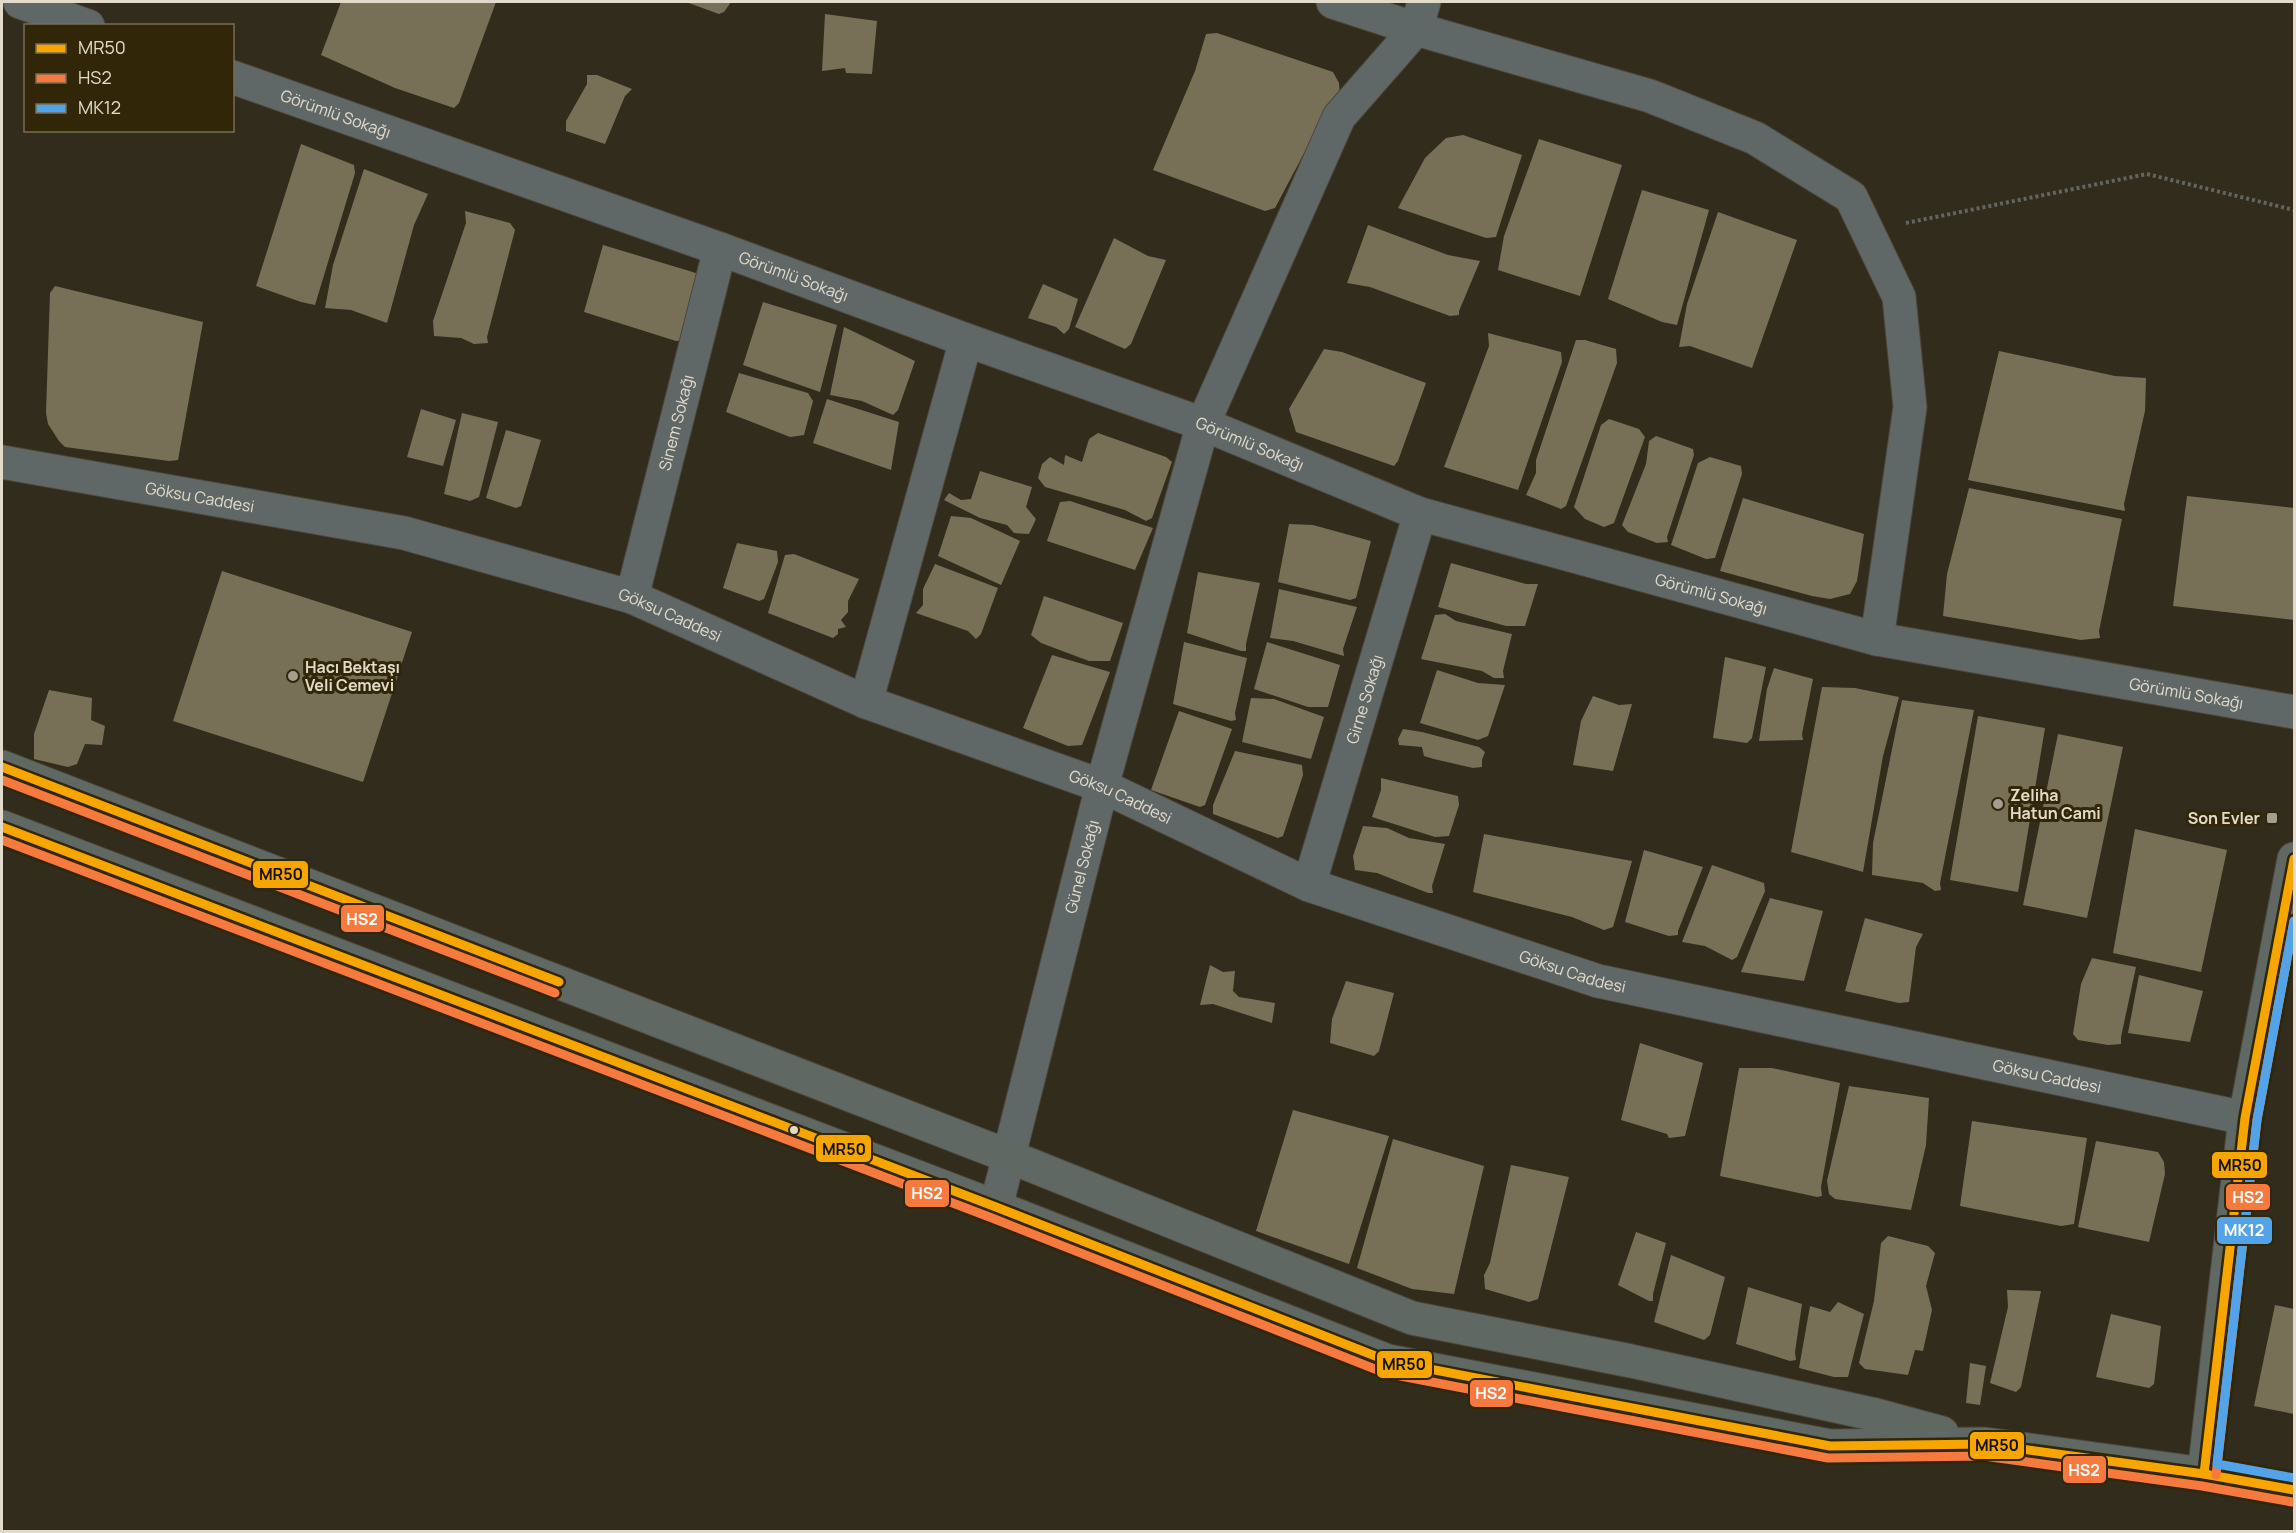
<svg xmlns="http://www.w3.org/2000/svg" width="2296" height="1533" viewBox="0 0 2296 1533" font-family="Manrope,sans-serif">
	<style>
		.building { fill: #786f57 }
		.lines { fill: none; stroke-linecap: round; stroke-linejoin: round }
		.minor-casing { stroke: #4c473a; stroke-width: 35 }
		.major-casing { stroke: #4c473a; stroke-width: 35 }
		.path { stroke: #626561; stroke-width: 4; stroke-dasharray: 3 3; stroke-linecap: butt }
		.minor { stroke: #606867; stroke-width: 33 }
		.major { stroke: #5f6863; stroke-width: 33 }
		.bus-1-casing { stroke: #312608; stroke-width: 14 }
		.bus-2-casing { stroke: #312608; stroke-width: 14 }
		.bus-3-casing { stroke: #312608; stroke-width: 14 }
		.bus-1 { stroke: #f7a600; stroke-width: 9 }
		.bus-2 { stroke: #f6793e; stroke-width: 9 }
		.bus-3 { stroke: #53a3e8; stroke-width: 9 }
		.poi-dot { fill: #a49e8e; stroke: #312608; stroke-width: 2 }
		.bus-dot { fill: #e2dbcb; stroke: #312608; stroke-width: 2 }
		.labels { text-anchor: middle; stroke-width: 6; stroke-linejoin: round; paint-order: stroke }
		.street-label { font-size: 16px; fill: #e2dbcb; stroke: #312608 }
		.poi-label { font-size: 16px; font-weight: bold; fill: #e2dbcb; stroke: #312608; text-anchor: start }
		.line-badge { stroke: #312608; stroke-width: 2 }
		.badge-label { font-size: 16px; text-anchor: middle; font-weight: bold; fill: #fff }
		.pale-badge-label { font-size: 16px; text-anchor: middle; font-weight: bold; fill: #111 }
	</style>
	<rect width="100%" height="100%" fill="#322c1c"/>
	<g class="building">
		<polygon points="341,2 496,2 459,103 454,108 395,88 321,55"/>
		<polygon points="686,2 731,2 724,12 719,14"/>
		<polygon points="825,14 877,21 872,74 846,73 845,68 822,71"/>
		<polygon points="1217,33 1333,72 1339,83 1340,96 1328,108 1275,208 1265,211 1153,170 1195,71 1206,34"/>
		<polygon points="587,75 597,75 632,89 625,96 605,144 566,131 566,121 587,84"/>
		<polygon points="1463,135 1522,155 1496,237 1486,238 1398,208 1425,158 1446,138"/>
		<polygon points="1539,139 1622,165 1580,296 1498,270 1504,236"/>
		<polygon points="301,144 354,165 355,173 315,305 301,302 256,286"/>
		<polygon points="364,169 428,194 414,225 387,323 351,310 325,308 333,265"/>
		<polygon points="1642,190 1709,210 1677,325 1662,322 1608,299"/>
		<polygon points="465,211 510,223 515,230 487,337 488,343 474,344 461,338 434,336 433,321 466,223"/>
		<polygon points="1718,212 1797,240 1752,368 1690,346 1679,347 1687,304"/>
		<polygon points="1368,225 1448,255 1480,261 1459,311 1459,315 1450,316 1370,287 1347,283"/>
		<polygon points="1114,238 1148,256 1166,260 1131,344 1125,349 1075,327"/>
		<polygon points="603,245 706,276 690,340 676,341 584,312"/>
		<polygon points="1043,284 1078,299 1069,329 1064,334 1056,327 1028,318"/>
		<polygon points="55,286 203,322 178,460 169,461 65,447 59,441 48,424 46,413 50,293"/>
		<polygon points="763,302 837,325 820,392 743,365"/>
		<polygon points="844,327 915,361 898,410 893,415 862,401 830,395"/>
		<polygon points="1488,333 1561,352 1562,362 1518,490 1444,467 1489,346"/>
		<polygon points="1576,340 1585,340 1616,349 1617,363 1566,506 1561,509 1526,495 1536,473 1536,460"/>
		<polygon points="1324,349 1342,352 1426,383 1398,461 1394,466 1296,432 1289,409"/>
		<polygon points="1999,351 2115,376 2146,378 2145,411 2124,504 2125,511 1968,480"/>
		<polygon points="739,373 808,393 813,401 804,435 790,437 726,412"/>
		<polygon points="827,399 899,422 891,470 813,443"/>
		<polygon points="421,409 456,420 443,466 407,457"/>
		<polygon points="462,413 498,422 479,497 470,501 444,494"/>
		<polygon points="1609,419 1639,429 1645,437 1614,523 1604,527 1585,519 1574,507 1601,425"/>
		<polygon points="506,430 541,440 521,506 516,508 486,498"/>
		<polygon points="1098,433 1166,457 1172,462 1152,518 1146,521 1125,510 1045,487 1038,478 1042,464 1050,457 1064,465 1065,455 1082,462 1089,439"/>
		<polygon points="1656,436 1693,449 1694,455 1667,537 1668,542 1657,543 1628,532 1622,525 1646,464 1649,441"/>
		<polygon points="1710,457 1741,466 1742,474 1715,558 1706,559 1671,545 1698,463"/>
		<polygon points="980,471 1032,487 1026,507 1036,519 1029,534 1014,533 1007,525 980,518 944,500 949,493 961,500 971,499"/>
		<polygon points="1969,488 2122,519 2099,631 2100,638 2081,640 1943,616 1947,574"/>
		<polygon points="2187,496 2294,508 2294,620 2173,606"/>
		<polygon points="1743,498 1864,534 1857,581 1850,594 1830,599 1812,596 1720,571"/>
		<polygon points="1070,501 1153,528 1135,570 1047,541 1060,502"/>
		<polygon points="951,516 971,518 1020,541 1001,585 938,556"/>
		<polygon points="1289,524 1313,525 1371,541 1356,598 1350,600 1278,582"/>
		<polygon points="737,543 777,551 778,562 764,599 759,601 723,588"/>
		<polygon points="794,554 859,579 848,601 848,612 841,620 846,627 838,629 838,634 833,638 768,613 785,555"/>
		<polygon points="1451,563 1526,584 1538,584 1525,626 1506,626 1438,607"/>
		<polygon points="935,564 998,588 981,634 976,639 968,631 916,613 923,605 923,589"/>
		<polygon points="222,571 412,632 363,782 173,721"/>
		<polygon points="1198,572 1260,583 1246,644 1246,651 1241,651 1187,633"/>
		<polygon points="1279,589 1357,607 1343,649 1344,656 1293,641 1270,638"/>
		<polygon points="1044,596 1123,623 1110,661 1089,661 1041,643 1031,635"/>
		<polygon points="1445,614 1456,621 1512,634 1503,671 1504,678 1494,678 1482,671 1421,659 1435,615"/>
		<polygon points="1184,642 1247,658 1235,713 1236,720 1231,721 1173,704"/>
		<polygon points="1267,642 1340,665 1328,707 1308,707 1254,689"/>
		<polygon points="1052,655 1110,672 1082,745 1068,746 1023,728"/>
		<polygon points="1725,657 1766,667 1752,738 1747,743 1713,738"/>
		<polygon points="1774,668 1813,679 1802,734 1803,740 1759,741 1767,689"/>
		<polygon points="1437,670 1478,683 1505,685 1488,736 1478,740 1420,723"/>
		<polygon points="1822,687 1855,688 1899,697 1883,756 1863,872 1791,852"/>
		<polygon points="49,690 92,698 91,720 105,726 102,745 85,744 77,764 68,767 34,759 34,734"/>
		<polygon points="1593,696 1619,705 1632,704 1613,771 1573,765 1581,721"/>
		<polygon points="1251,698 1274,699 1324,717 1311,759 1242,742"/>
		<polygon points="1902,700 1974,710 1940,883 1941,890 1935,891 1923,883 1872,875 1873,843"/>
		<polygon points="1179,711 1232,729 1205,805 1200,807 1151,790"/>
		<polygon points="1978,716 2045,728 2018,892 1950,880"/>
		<polygon points="1403,729 1422,732 1479,747 1485,752 1482,760 1482,767 1473,768 1434,759 1424,756 1422,747 1399,745 1398,739"/>
		<polygon points="2058,734 2123,747 2087,918 2023,905"/>
		<polygon points="1235,751 1302,765 1303,775 1283,836 1278,838 1213,814 1213,805"/>
		<polygon points="1381,778 1458,796 1459,805 1449,836 1435,837 1372,817 1381,790"/>
		<polygon points="1363,826 1387,828 1409,838 1445,844 1432,886 1433,893 1428,893 1377,873 1355,870 1353,856"/>
		<polygon points="2135,829 2227,850 2201,972 2113,953"/>
		<polygon points="1484,834 1632,861 1613,927 1604,930 1572,917 1473,892"/>
		<polygon points="1644,850 1703,867 1678,931 1678,935 1669,936 1625,922"/>
		<polygon points="1712,865 1764,883 1765,891 1737,957 1732,960 1705,946 1682,942"/>
		<polygon points="1770,898 1823,911 1804,981 1741,972"/>
		<polygon points="1865,918 1923,934 1916,947 1909,1002 1899,1003 1845,991"/>
		<polygon points="2092,958 2136,967 2121,1037 2121,1044 2108,1045 2078,1040 2073,1034 2081,984"/>
		<polygon points="1210,965 1223,972 1235,971 1233,991 1239,997 1275,1003 1272,1023 1213,1004 1200,1005"/>
		<polygon points="2139,975 2203,991 2190,1042 2128,1033"/>
		<polygon points="1346,981 1394,993 1379,1051 1374,1056 1330,1043 1332,1019"/>
		<polygon points="1640,1043 1703,1063 1685,1136 1669,1138 1667,1134 1621,1120"/>
		<polygon points="1739,1068 1772,1068 1840,1083 1821,1187 1822,1196 1817,1197 1720,1176"/>
		<polygon points="1849,1086 1929,1098 1926,1145 1911,1210 1835,1199 1829,1194 1827,1181"/>
		<polygon points="1293,1110 1389,1136 1349,1264 1256,1231"/>
		<polygon points="1972,1121 2087,1138 2074,1224 2061,1226 1960,1206"/>
		<polygon points="1393,1139 1484,1166 1454,1294 1412,1289 1357,1268"/>
		<polygon points="2096,1141 2158,1152 2164,1162 2165,1174 2149,1242 2078,1227"/>
		<polygon points="1511,1165 1569,1177 1538,1299 1529,1302 1485,1289 1484,1275 1490,1263"/>
		<polygon points="1636,1232 1666,1243 1653,1294 1653,1301 1649,1301 1618,1285"/>
		<polygon points="1888,1236 1928,1246 1935,1253 1926,1286 1932,1310 1923,1351 1915,1350 1908,1375 1865,1369 1859,1363 1874,1301 1881,1243"/>
		<polygon points="1671,1255 1725,1277 1710,1335 1704,1340 1654,1322"/>
		<polygon points="1748,1287 1802,1304 1795,1352 1796,1360 1790,1361 1736,1344"/>
		<polygon points="2007,1290 2041,1291 2021,1387 2016,1392 1990,1383 2008,1307"/>
		<polygon points="1838,1302 1864,1314 1848,1377 1834,1377 1799,1368 1810,1306 1830,1312"/>
		<polygon points="2275,1305 2294,1309 2294,1414 2254,1406"/>
		<polygon points="2111,1314 2161,1326 2154,1384 2149,1388 2096,1377"/>
		<polygon points="1970,1363 1986,1366 1980,1405 1966,1403"/>
	</g>
	<g class="lines">
		<defs>
			<g id="minor">
				<polyline points="20,2 88,26"/>
				<polyline points="1333,2 1416,29 1650,96 1755,138 1851,197 1899,297 1910,407 1877,639"/>
				<path id="s1" d="M232,77L720,249L966,340L1203,424L1420,514L1877,639L2294,712"/>
				<path id="s2" d="M2,462L404,533L632,597L866,702L1102,786L1309,885L1598,981L2245,1118"/>
				<path id="s3" d="M632,597L720,249"/>
				<polyline points="866,702 966,340"/>
				<path id="s4" d="M1309,885L1420,514"/>
				<path id="s5" d="M996,1207L1102,786L1203,424L1339,117L1416,29L1424,2"/>
			</g>
			<g id="major">
				<polyline points="2,767 1008,1156 1412,1318 1631,1361 1872,1414 1942,1433"/>
				<polyline points="2,827 996,1207 1388,1361 1830,1446 1985,1444 2204,1474 2294,1490"/>
				<polyline points="2204,1474 2245,1118 2294,859"/>
			</g>
		</defs>
		<use href="#minor" class="minor-casing"/>
		<use href="#major" class="major-casing"/>
		<polyline class="path" points="1906,223 2147,174 2294,210"/>
		<use href="#minor" class="minor"/>
		<use href="#major" class="major"/>
		<defs>
			<g id="bus-1">
				<polyline points="2,767 559,982"/>
				<polyline points="2,827 996,1207 1388,1361 1830,1446 1985,1444 2204,1474 2294,1490"/>
				<polyline points="2204,1474 2245,1118 2294,859"/>
			</g>
			<g id="bus-2">
				<polyline points="2,780 555,993"/>
				<polyline points="2,840 992,1218 1385,1373 1828,1458 1984,1456 2202,1486 2292,1502"/>
				<polyline points="2216,1475 2257,1120 2294,921"/>
			</g>
			<polyline id="bus-3" points="2294,921 2257,1120 2217,1464 2294,1478"/>
		</defs>
		<use href="#bus-1" class="bus-1-casing"/>
		<use href="#bus-2" class="bus-2-casing"/>
		<use href="#bus-3" class="bus-3-casing"/>
		<use href="#bus-1" class="bus-1"/>
		<use href="#bus-2" class="bus-2"/>
		<use href="#bus-3" class="bus-3"/>
	</g>
	<g class="poi-dot">
		<circle cx="293" cy="676" r="6"/>
		<circle cx="1998" cy="804" r="6"/>
		<rect x="2266" y="812" width="12" height="12" rx="3"/>
	</g>
	<circle class="bus-dot" cx="794" cy="1130" r="5"/>
	<g class="labels">
		<g class="street-label">
			<text dy="6" stroke="none"><textPath href="#s1" startOffset="110">Görümlü Sokağı</textPath></text>
			<text dy="6" stroke="none"><textPath href="#s1" startOffset="596">Görümlü Sokağı</textPath></text>
			<text dy="6" stroke="none"><textPath href="#s3" startOffset="180">Sinem Sokağı</textPath></text>
			<text dy="6" stroke="none"><textPath href="#s1" startOffset="1082">Görümlü Sokağı</textPath></text>
			<text dy="6" stroke="none"><textPath href="#s2" startOffset="201">Göksu Caddesi</textPath></text>
			<text dy="6" stroke="none"><textPath href="#s1" startOffset="1568">Görümlü Sokağı</textPath></text>
			<text dy="6" stroke="none"><textPath href="#s2" startOffset="687">Göksu Caddesi</textPath></text>
			<text dy="6" stroke="none"><textPath href="#s1" startOffset="2054">Görümlü Sokağı</textPath></text>
			<text dy="6" stroke="none"><textPath href="#s4" startOffset="194">Girne Sokağı</textPath></text>
			<text dy="6" stroke="none"><textPath href="#s2" startOffset="1173">Göksu Caddesi</textPath></text>
			<text dy="6" stroke="none"><textPath href="#s5" startOffset="351">Günel Sokağı</textPath></text>
			<text dy="6" stroke="none"><textPath href="#s2" startOffset="1659">Göksu Caddesi</textPath></text>
			<text dy="6" stroke="none"><textPath href="#s2" startOffset="2145">Göksu Caddesi</textPath></text>
		</g>
		<g class="poi-label">
			<text x="305" y="673">Hacı Bektaşı<tspan x="305" dy="18">Veli Cemevi</tspan></text>
			<text x="2010" y="801">Zeliha<tspan x="2010" dy="18">Hatun Cami</tspan></text>
			<text x="2260" y="824" text-anchor="end">Son Evler</text>
		</g>
	</g>
	<g class="line-badge">
		<rect x="252" y="860" width="57" height="29" rx="6" fill="#f7a600"/>
		<rect x="340" y="904" width="45" height="29" rx="6" fill="#f6793e"/>
		<rect x="815" y="1134" width="57" height="29" rx="6" fill="#f7a600"/>
		<rect x="2211" y="1151" width="57" height="28" rx="6" fill="#f7a600"/>
		<rect x="904" y="1179" width="46" height="29" rx="6" fill="#f6793e"/>
		<rect x="2225" y="1183" width="46" height="28" rx="6" fill="#f6793e"/>
		<rect x="2216" y="1216" width="57" height="29" rx="6" fill="#53a3e8"/>
		<rect x="1376" y="1350" width="57" height="29" rx="6" fill="#f7a600"/>
		<rect x="1469" y="1379" width="45" height="29" rx="6" fill="#f6793e"/>
		<rect x="1969" y="1431" width="56" height="29" rx="6" fill="#f7a600"/>
		<rect x="2062" y="1455" width="45" height="29" rx="6" fill="#f6793e"/>
	</g>
	<g class="badge-label">
		<text x="362" y="925">HS2</text>
		<text x="927" y="1199">HS2</text>
		<text x="2248" y="1203">HS2</text>
		<text x="2244" y="1236">MK12</text>
		<text x="1491" y="1399">HS2</text>
		<text x="2084" y="1476">HS2</text>
	</g>
	<g class="pale-badge-label">
		<text x="281" y="880">MR50</text>
		<text x="844" y="1155">MR50</text>
		<text x="2240" y="1171">MR50</text>
		<text x="1404" y="1370">MR50</text>
		<text x="1997" y="1451">MR50</text>
	</g>
	<rect width="2296" height="1533" fill="none" stroke="#e2dbcb" stroke-width="6"/>
	<rect x="24" y="24" width="210" height="108" fill="#312608" stroke="#786e56" stroke-width="1.5"/>
	<rect x="36" y="44" width="30" height="9" fill="#f7a600" stroke="#786e56" stroke-width="1.5"/>
	<text x="78" y="54" font-size="18" fill="#e2dbcb">MR50</text>
	<rect x="36" y="74" width="30" height="9" fill="#f6793e" stroke="#786e56" stroke-width="1.5"/>
	<text x="78" y="84" font-size="18" fill="#e2dbcb">HS2</text>
	<rect x="36" y="104" width="30" height="9" fill="#53a3e8" stroke="#786e56" stroke-width="1.5"/>
	<text x="78" y="114" font-size="18" fill="#e2dbcb">MK12</text>
</svg>
